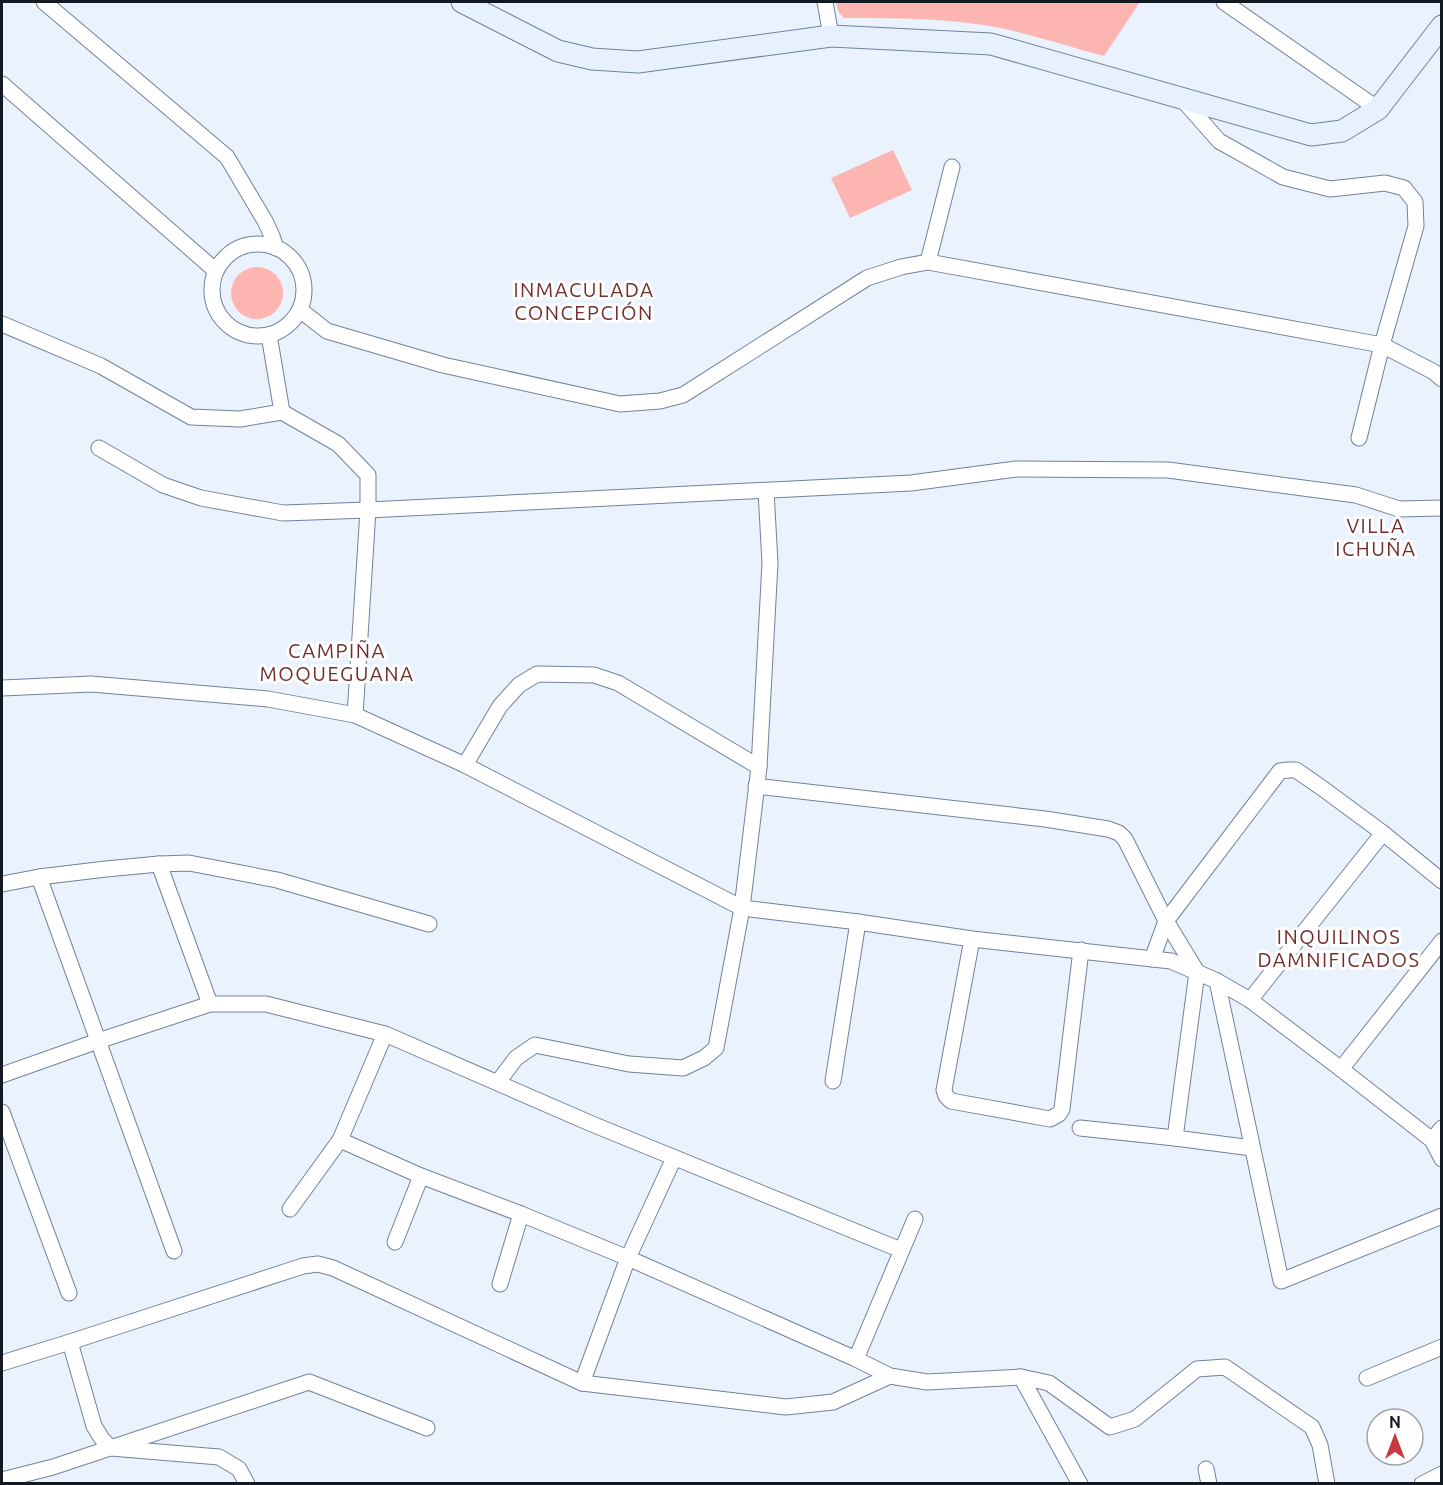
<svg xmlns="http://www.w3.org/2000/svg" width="1443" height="1485" viewBox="0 0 1443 1485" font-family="Ubuntu,sans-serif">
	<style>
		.green { fill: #fcb5b1 }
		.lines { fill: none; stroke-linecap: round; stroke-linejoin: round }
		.street-casing { stroke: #70829c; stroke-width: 17 }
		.secondary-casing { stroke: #70829c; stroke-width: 23 }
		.street { stroke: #fff; stroke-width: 15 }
		.secondary { stroke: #e7f1fe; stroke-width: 21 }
		.labels { text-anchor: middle; stroke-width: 6; stroke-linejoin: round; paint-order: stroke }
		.neighbourhood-label { font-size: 20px; letter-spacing: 1.5px; fill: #732d2d; stroke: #fff }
	</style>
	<rect width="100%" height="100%" fill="#eaf2fe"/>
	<g class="green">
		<path d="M836,2H1140L1104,56C1070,47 1036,36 1001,28C950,18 897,18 844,18L838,11Z"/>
		<polygon points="893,150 912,190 850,218 831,178"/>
		<circle cx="257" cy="293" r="26"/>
	</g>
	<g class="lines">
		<defs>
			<g id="street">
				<polyline points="44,2 227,157 265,221 272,236 276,248"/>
				<polyline points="825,2 831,36"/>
				<polyline points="1224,2 1378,109"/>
				<polyline points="2,84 216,271"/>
				<polyline points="1182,99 1219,141 1283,177 1330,189 1385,183 1404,188 1415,202 1416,226 1382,345 1359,438"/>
				<circle cx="258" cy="290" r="46"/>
				<polyline points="928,262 952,167"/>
				<polyline points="300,310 327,331 443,365 620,404 660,401 683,395 867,278 901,267 928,262 1382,345 1434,372 1442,379"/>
				<polyline points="2,324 101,366 191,417 240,419 282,412 338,444 368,475 368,510 355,715"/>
				<polyline points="269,335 282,412"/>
				<polyline points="99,448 163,485 201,498 283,513 368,510 911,483 1016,469 1168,470 1356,495 1399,509 1442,508"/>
				<polyline points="2,688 91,684 268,699 355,715 465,765 742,908 858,922 972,939 1171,961 1217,981 1250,1000 1341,1069 1432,1140 1442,1159"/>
				<polyline points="465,765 500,706 519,685 537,674 594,675 618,683 759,767"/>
				<polyline points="756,786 1045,819 1108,829 1119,833 1125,839 1166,921 1197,972 1175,1138"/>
				<polyline points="159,864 210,1004"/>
				<polyline points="39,877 174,1251"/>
				<polyline points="2,884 39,877 106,869 159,864 189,863 277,880 429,924"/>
				<polyline points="972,939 944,1090 946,1096 951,1101 1050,1119 1059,1114 1062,1109 1081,950"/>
				<polyline points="1152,959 1166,921 1280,771 1288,770 1296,770 1322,788 1383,833 1442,881"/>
				<polyline points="1217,981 1281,1281 1442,1216"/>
				<polyline points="1250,1000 1383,833"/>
				<polyline points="1341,1069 1442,941"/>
				<polyline points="2,1075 98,1041 210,1004 266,1004 385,1034 592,1124 901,1250"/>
				<polyline points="833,1081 858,922"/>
				<polyline points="498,1082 516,1058 535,1045 629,1064 683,1068 704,1058 716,1048 742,908 759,767 770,563 766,491"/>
				<polyline points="2,1112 69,1293"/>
				<polyline points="1080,1128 1175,1138 1252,1148"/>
				<polyline points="340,1140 421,1176 521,1214 628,1258 856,1359 890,1376 927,1382 1021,1377 1049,1383 1110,1427 1135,1419 1197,1369 1225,1367 1312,1427 1320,1445 1327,1484"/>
				<polyline points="1432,1140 1442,1128"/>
				<polyline points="290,1209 340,1140 385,1034"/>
				<polyline points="395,1242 421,1176"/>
				<polyline points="500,1284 521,1214"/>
				<polyline points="70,1342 94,1426 102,1439 111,1448 219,1457 239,1469 247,1484"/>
				<polyline points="856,1359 915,1219"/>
				<polyline points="2,1363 70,1342 303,1266 318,1264 333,1268 582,1383 786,1407 833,1402 890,1376"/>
				<polyline points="1021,1377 1080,1484"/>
				<polyline points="1367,1378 1442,1347"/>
				<polyline points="582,1383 628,1258 674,1158"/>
				<polyline points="1206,1469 1209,1484"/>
				<polyline points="2,1480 53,1467 309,1382 427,1428"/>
				<polyline points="1422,1484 1442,1474"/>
			</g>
			<polyline id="secondary" points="462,2 558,51 592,59 638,62 831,36 991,44 1311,135 1342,131 1378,109 1442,26"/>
		</defs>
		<use href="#street" class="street-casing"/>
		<use href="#secondary" class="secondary-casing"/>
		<use href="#street" class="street"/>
		<use href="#secondary" class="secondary"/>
	</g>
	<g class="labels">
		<g class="neighbourhood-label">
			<text x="584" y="297">INMACULADA<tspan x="584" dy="23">CONCEPCIÓN</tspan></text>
			<text x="1376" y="533">VILLA<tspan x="1376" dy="23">ICHUÑA</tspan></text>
			<text x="337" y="658">CAMPIÑA<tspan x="337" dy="23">MOQUEGUANA</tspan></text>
			<text x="1339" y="944">INQUILINOS<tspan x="1339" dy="23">DAMNIFICADOS</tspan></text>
		</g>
	</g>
	<rect width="1443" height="1485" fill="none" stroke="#131923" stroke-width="6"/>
	<g transform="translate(1395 1437)"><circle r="28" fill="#ffffff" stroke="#a1a3a7" stroke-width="1.5"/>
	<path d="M0-4.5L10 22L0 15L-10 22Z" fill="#c83840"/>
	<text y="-9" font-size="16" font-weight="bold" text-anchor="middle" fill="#131923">N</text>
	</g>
</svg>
